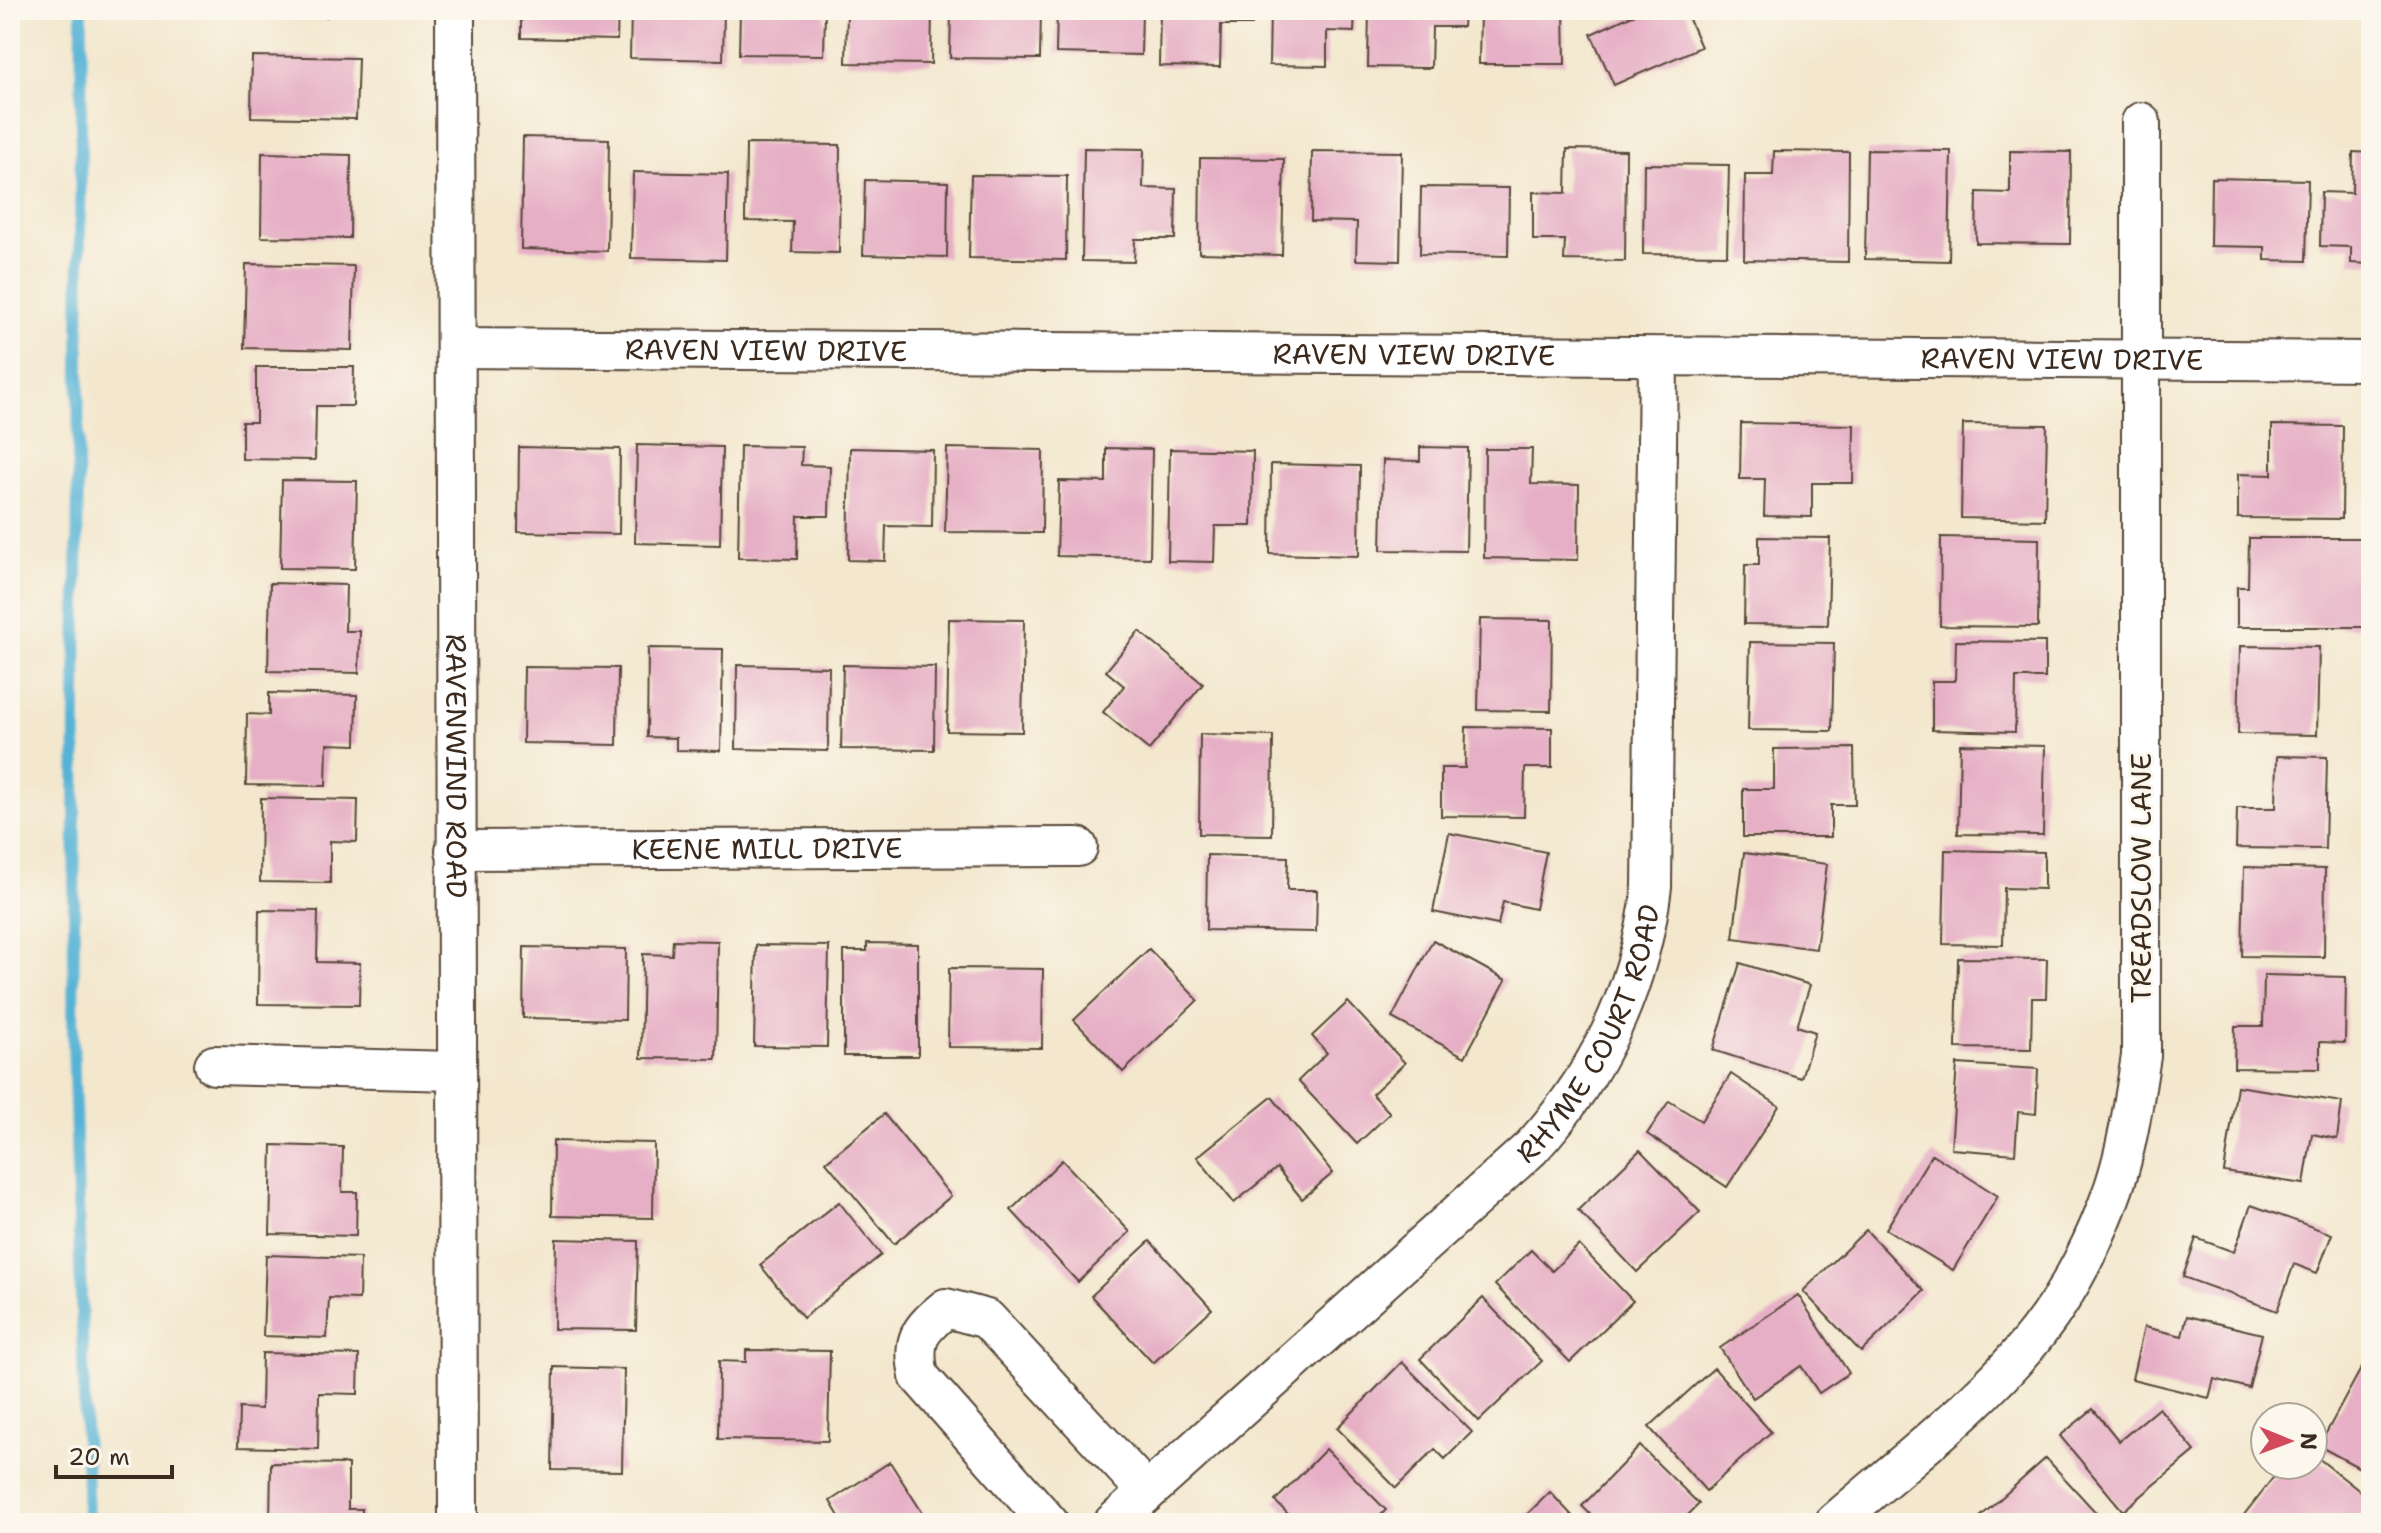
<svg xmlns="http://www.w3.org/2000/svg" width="2381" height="1533" viewBox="0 0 2381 1533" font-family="'Shantell Sans',sans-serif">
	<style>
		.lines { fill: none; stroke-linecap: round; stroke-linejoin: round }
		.stream { stroke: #57b3d5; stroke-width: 12 }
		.building { fill: #e6afc5 }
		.street-casing { stroke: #574638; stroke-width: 42 }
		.street { stroke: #fff; stroke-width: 38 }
		.labels { text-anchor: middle; stroke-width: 6; stroke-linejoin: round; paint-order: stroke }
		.street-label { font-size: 28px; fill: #3b2a1e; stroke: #fbf7ec }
	</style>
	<rect width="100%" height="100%" fill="#fbf7ec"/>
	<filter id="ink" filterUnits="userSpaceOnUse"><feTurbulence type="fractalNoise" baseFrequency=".0125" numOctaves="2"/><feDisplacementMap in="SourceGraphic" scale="16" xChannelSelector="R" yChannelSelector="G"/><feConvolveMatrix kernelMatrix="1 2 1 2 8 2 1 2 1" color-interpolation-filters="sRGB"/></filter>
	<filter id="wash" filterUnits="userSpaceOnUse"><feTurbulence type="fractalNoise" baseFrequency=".006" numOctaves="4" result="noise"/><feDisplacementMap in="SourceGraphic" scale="32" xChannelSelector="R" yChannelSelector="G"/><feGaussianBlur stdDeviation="1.8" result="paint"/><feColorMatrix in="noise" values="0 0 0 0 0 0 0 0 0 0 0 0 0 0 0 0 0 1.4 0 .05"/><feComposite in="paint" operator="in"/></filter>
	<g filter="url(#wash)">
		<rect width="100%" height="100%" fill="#f3e7cd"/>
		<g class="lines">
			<polyline class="stream" points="82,10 73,1041 88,1523"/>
		</g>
		<g id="blocks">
			<g class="building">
				<polygon points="250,10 327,10 327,17 250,15"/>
				<polygon points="521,10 618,10 617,40 521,38"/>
				<polygon points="631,10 724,10 723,60 630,58"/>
				<polygon points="740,10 825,10 824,55 739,54"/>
				<polygon points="847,10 932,10 931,64 846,63"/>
				<polygon points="951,10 1041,10 1040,59 950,58"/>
				<polygon points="1057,10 1142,10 1141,55 1056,53"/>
				<polygon points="1160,10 1252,10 1252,25 1221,25 1220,67 1159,66"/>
				<polygon points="1270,10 1355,10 1354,32 1327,31 1327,66 1269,65"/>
				<polygon points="1369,10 1464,10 1463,27 1432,27 1431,68 1368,67"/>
				<polygon points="1480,10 1564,10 1565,64 1479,64"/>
				<polygon points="1633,10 1685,10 1701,47 1614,85 1591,34 1635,14"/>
				<polygon points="252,56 358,58 356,119 251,117"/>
				<polygon points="523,137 609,139 607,251 521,249"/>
				<polygon points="746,144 840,145 839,253 792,252 793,222 745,221"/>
				<polygon points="1084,148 1144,149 1143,188 1176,189 1175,239 1135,239 1134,262 1082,261"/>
				<polygon points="1567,149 1626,150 1625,261 1564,260 1565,240 1533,240 1533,192 1566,193"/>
				<polygon points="1867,150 1951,151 1949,261 1865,259"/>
				<polygon points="1312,151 1402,152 1400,261 1356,260 1357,222 1311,221"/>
				<polygon points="1774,151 1849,152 1848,262 1744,260 1745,175 1773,175"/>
				<polygon points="2010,151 2071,152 2070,244 1976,243 1977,192 2010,193"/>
				<polygon points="2353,152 2371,153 2371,264 2351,263 2351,247 2320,246 2321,192 2352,193"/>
				<polygon points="262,153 351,155 350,238 261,237"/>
				<polygon points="1200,158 1284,159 1282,255 1199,253"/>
				<polygon points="1644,164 1729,165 1727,255 1643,254"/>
				<polygon points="633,172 728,174 726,260 631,258"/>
				<polygon points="971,175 1067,176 1066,260 969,258"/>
				<polygon points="2211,178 2308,180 2306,261 2265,260 2265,247 2210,246"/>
				<polygon points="865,180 948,182 947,257 863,255"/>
				<polygon points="1421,187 1509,188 1508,256 1420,254"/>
				<polygon points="246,264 354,266 352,350 244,348"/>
				<polygon points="256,367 354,367 353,406 316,406 315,460 242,459 242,422 256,422"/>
				<polygon points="1741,423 1854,425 1853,483 1812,483 1812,517 1764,516 1765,479 1740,479"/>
				<polygon points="1963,424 2047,425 2045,520 1961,518"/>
				<polygon points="2272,425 2343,426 2342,519 2238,518 2238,474 2272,475"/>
				<polygon points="637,445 722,447 720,545 635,543"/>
				<polygon points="740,446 802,447 801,465 830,466 829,516 798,516 797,559 738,558"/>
				<polygon points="519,447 620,449 619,534 518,532"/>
				<polygon points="1420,447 1468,448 1466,551 1381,550 1383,460 1420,461"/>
				<polygon points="850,448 933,450 932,527 886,526 885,561 848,560"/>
				<polygon points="947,448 1043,450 1042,533 945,532"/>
				<polygon points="1106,448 1152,449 1150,558 1057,556 1059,481 1106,482"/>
				<polygon points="1170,449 1253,451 1252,526 1215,526 1214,562 1168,561"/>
				<polygon points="1485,449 1532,449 1531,484 1579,485 1578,560 1484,558"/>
				<polygon points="1271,464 1360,466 1359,556 1270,554"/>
				<polygon points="282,480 357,481 355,569 280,568"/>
				<polygon points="1759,537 1830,538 1828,625 1744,624 1745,565 1759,565"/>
				<polygon points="1941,537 2039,539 2038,627 1940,626"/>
				<polygon points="2249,538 2366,538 2365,627 2237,627 2237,587 2248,587"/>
				<polygon points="270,583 346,585 345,631 360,631 359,673 268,671"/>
				<polygon points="949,619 1024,620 1022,732 947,731"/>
				<polygon points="1480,619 1552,620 1551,711 1478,710"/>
				<polygon points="1139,631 1203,684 1149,750 1103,712 1124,686 1106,671"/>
				<polygon points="1956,641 2045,642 2045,678 2016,678 2015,732 1932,730 1932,681 1955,681"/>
				<polygon points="1750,642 1834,643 1832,731 1748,730"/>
				<polygon points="2240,646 2319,647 2317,735 2238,734"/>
				<polygon points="648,648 723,649 721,751 676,750 676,738 647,737"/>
				<polygon points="737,665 829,667 828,751 736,749"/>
				<polygon points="843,665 935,667 934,750 841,749"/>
				<polygon points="524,667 618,668 617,745 523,743"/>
				<polygon points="269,693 357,695 356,745 327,744 326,786 246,785 247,714 269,715"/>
				<polygon points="1466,727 1552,728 1552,768 1525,768 1524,817 1441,816 1441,768 1465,768"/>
				<polygon points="1200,734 1273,736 1272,835 1199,834"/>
				<polygon points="1960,744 2045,746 2043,835 1958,834"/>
				<polygon points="1854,748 1855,805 1831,805 1831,837 1743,837 1743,789 1774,789 1774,749"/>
				<polygon points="2277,756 2327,757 2325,849 2236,848 2237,808 2276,808"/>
				<polygon points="261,798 358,800 357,842 330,841 330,883 260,882"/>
				<polygon points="1449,833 1546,852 1535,909 1503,902 1498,925 1433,912"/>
				<polygon points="1945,850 2044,852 2044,889 2004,888 2003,945 1943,944"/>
				<polygon points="1744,853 1827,864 1816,949 1733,938"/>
				<polygon points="1207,855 1288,857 1287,890 1317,890 1316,932 1206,930"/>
				<polygon points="2244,867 2325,869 2324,957 2242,956"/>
				<polygon points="259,910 318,911 317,962 360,963 359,1005 258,1004"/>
				<polygon points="673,940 718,941 716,1059 641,1058 643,954 672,955"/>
				<polygon points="1433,940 1506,980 1465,1057 1392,1018"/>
				<polygon points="867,943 918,944 918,1056 844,1056 844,951 867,951"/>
				<polygon points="756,945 829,946 827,1047 754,1046"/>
				<polygon points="524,947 626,949 625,1020 523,1018"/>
				<polygon points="1149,949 1198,1000 1123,1072 1074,1020"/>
				<polygon points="1958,958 2047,959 2046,998 2032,998 2031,1049 1956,1048"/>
				<polygon points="1740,963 1810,985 1797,1026 1815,1032 1801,1078 1713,1050"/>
				<polygon points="949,968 1043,969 1042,1048 948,1047"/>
				<polygon points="2264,975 2346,977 2345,1043 2320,1042 2320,1069 2234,1068 2235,1026 2263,1026"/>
				<polygon points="1348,1002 1405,1063 1372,1094 1390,1113 1357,1144 1298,1081 1327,1053 1312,1036"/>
				<polygon points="1957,1064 2038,1069 2036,1114 2018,1112 2015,1154 1951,1149"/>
				<polygon points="1731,1074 1779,1106 1727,1187 1647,1134 1669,1101 1701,1121"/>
				<polygon points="2237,1086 2342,1102 2337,1139 2312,1134 2304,1184 2224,1172"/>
				<polygon points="1272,1097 1333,1173 1302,1199 1277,1168 1234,1203 1197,1157"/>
				<polygon points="884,1114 951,1196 894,1244 826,1162"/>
				<polygon points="553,1141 654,1143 653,1218 552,1216"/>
				<polygon points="272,1145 343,1147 342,1192 357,1192 356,1236 270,1234"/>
				<polygon points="1640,1150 1700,1212 1637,1272 1578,1210"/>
				<polygon points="1932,1154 1998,1196 1953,1270 1886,1229"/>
				<polygon points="1062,1160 1130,1232 1078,1282 1011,1210"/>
				<polygon points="839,1202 881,1255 803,1318 760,1265"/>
				<polygon points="2251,1205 2332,1234 2317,1273 2294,1264 2277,1311 2183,1277 2196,1238 2234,1252"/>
				<polygon points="1866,1230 1924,1291 1861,1352 1803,1291"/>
				<polygon points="556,1239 638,1241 636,1330 554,1329"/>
				<polygon points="1150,1241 1212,1309 1153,1363 1091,1296"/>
				<polygon points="1579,1245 1633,1301 1570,1362 1495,1285 1531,1250 1552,1271"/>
				<polygon points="266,1255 360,1258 359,1299 329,1298 327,1338 263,1336"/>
				<polygon points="1798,1295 1849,1373 1819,1393 1801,1366 1753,1398 1720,1348"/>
				<polygon points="1483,1298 1542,1361 1479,1421 1420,1359"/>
				<polygon points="2187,1316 2262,1334 2249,1388 2214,1379 2209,1398 2132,1379 2144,1327 2182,1336"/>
				<polygon points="746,1350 830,1351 828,1441 718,1439 719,1361 746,1362"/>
				<polygon points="262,1353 359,1355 358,1394 319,1393 318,1449 238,1447 239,1408 261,1409"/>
				<polygon points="1402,1362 1472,1432 1445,1459 1435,1449 1396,1488 1337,1428"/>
				<polygon points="2363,1365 2371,1370 2371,1474 2319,1446"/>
				<polygon points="554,1367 624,1369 622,1471 552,1470"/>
				<polygon points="1714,1368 1771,1432 1706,1491 1649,1427"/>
				<polygon points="2159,1408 2195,1451 2123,1511 2060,1436 2093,1409 2119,1441"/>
				<polygon points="1640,1446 1699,1504 1680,1523 1599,1523 1582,1506"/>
				<polygon points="1326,1449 1386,1510 1373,1523 1297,1523 1275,1501"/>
				<polygon points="2313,1454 2371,1500 2355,1523 2253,1523 2243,1516 2283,1465 2313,1465"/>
				<polygon points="2046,1458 2101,1518 2096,1523 1985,1523 1980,1517"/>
				<polygon points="890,1462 929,1523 843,1523 830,1501"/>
				<polygon points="271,1463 348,1464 348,1509 362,1509 362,1523 270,1523"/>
				<polygon points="1550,1492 1579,1523 1518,1523"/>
			</g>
		</g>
	</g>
	<g filter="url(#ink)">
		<use href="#blocks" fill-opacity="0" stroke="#574638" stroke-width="2"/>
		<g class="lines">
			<defs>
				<g id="street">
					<path id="s1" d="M455,10L458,1523"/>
					<path id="s2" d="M458,348L2371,361"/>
					<path id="s3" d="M455,850L1078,847"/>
					<polyline points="214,1065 455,1071"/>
					<path d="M1049,1523L919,1376C912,1340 918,1331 946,1308L987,1319L1147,1492"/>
					<path id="s4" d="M1113,1523L1531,1148C1599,1075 1640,986 1652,887L1658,358"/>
					<path d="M1834,1523C1900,1465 1985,1401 2038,1332C2070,1291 2097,1237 2114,1187C2128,1145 2134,1100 2141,1056V122"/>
				</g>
			</defs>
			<use href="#street" class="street-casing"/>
			<use href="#street" class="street"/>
		</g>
	</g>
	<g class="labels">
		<g class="street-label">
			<text dy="10" stroke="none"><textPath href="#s2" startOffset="308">RAVEN VIEW DRIVE</textPath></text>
			<text dy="10" stroke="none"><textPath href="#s2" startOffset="956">RAVEN VIEW DRIVE</textPath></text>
			<text dy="10" stroke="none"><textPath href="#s2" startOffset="1604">RAVEN VIEW DRIVE</textPath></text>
			<text dy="10" stroke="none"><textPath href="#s1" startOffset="756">RAVENWIND ROAD</textPath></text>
			<text dy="10" stroke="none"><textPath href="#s3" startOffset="312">KEENE MILL DRIVE</textPath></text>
			<text transform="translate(2141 878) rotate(-90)" y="10">TREADSLOW LANE</text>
			<text dy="10" stroke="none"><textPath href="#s4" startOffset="692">RHYME COURT ROAD</textPath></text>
		</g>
	</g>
	<rect width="2381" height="1533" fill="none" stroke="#fbf7ec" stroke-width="40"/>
	<g transform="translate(2289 1441) rotate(91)"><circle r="38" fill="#fbf7ec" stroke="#aea59a" stroke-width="2"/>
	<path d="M0-6L14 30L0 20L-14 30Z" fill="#d1495b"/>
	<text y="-12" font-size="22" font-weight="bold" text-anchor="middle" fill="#3b2a1e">N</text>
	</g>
	<path d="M56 1465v12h116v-12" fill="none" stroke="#3b2a1e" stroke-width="4"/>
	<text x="68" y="1465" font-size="24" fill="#3b2a1e" stroke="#fbf7ec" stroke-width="6" paint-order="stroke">20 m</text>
</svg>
